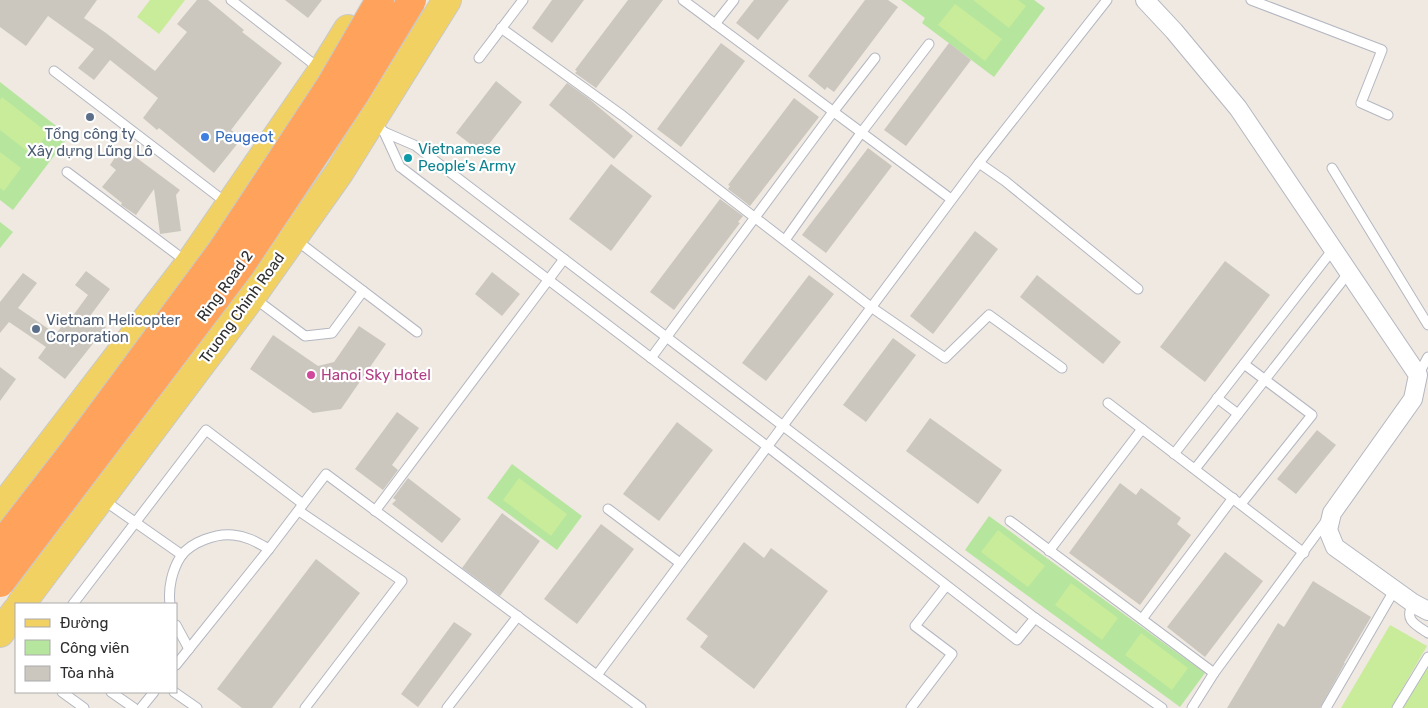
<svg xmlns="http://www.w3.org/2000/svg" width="1428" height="708" viewBox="0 0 1428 708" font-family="Rubik,sans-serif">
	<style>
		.green { fill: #b6e59e }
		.pitch { fill: #c9ec9a }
		.building { fill: #cbc7bf }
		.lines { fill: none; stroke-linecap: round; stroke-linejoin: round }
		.lane-casing { stroke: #b4b7c1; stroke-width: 11 }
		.street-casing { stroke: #b4b7c1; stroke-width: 20 }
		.primary-casing { stroke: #c9c9c9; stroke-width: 30 }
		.lane { stroke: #fff; stroke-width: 9 }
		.street { stroke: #fff; stroke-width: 18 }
		.primary { stroke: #f2d163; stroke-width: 28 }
		.highway-bridge-casing { stroke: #c9c9c9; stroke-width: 30; stroke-linecap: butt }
		.highway-bridge { stroke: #ffa35c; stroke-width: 28 }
		.service-dot { fill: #5c6f8a; stroke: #fff; stroke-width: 2 }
		.shop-dot { fill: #3f7fe0; stroke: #fff; stroke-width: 2 }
		.culture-dot { fill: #0f9aa8; stroke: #fff; stroke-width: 2 }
		.hotel-dot { fill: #d1479c; stroke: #fff; stroke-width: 2 }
		.labels { text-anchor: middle; stroke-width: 4.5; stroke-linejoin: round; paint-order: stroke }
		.service-label { font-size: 15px; fill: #4e5e75; stroke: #fff }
		.shop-label { font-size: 15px; fill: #366cbe; stroke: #fff; text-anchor: start }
		.culture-label { font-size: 15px; fill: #0d838f; stroke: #fff; text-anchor: start }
		.street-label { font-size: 15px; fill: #2e2e2e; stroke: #fff }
		.hotel-label { font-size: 15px; fill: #b23c85; stroke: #fff; text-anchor: start }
	</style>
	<rect width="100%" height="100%" fill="#efe9e1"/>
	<g class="green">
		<polygon points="901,0 1034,0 1045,8 994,77 922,23 925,18"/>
		<polygon points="0,82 69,136 13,210 0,200"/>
		<polygon points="0,222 13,232 0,248"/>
		<polygon points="512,464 582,516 557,550 487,498"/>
		<polygon points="989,516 1205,673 1180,707 965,550"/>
	</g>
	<g class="pitch">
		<polygon points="150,0 185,0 159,34 137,17"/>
		<polygon points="973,0 1018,0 1026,6 1009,28"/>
		<polygon points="955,4 1002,39 985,61 938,25"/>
		<polygon points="2,97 48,133 32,155 0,130 0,100"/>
		<polygon points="0,152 21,168 4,191 0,188"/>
		<polygon points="519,478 567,514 551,536 503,500"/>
		<polygon points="998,530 1045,566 1028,587 981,552"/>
		<polygon points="1071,583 1118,618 1102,640 1055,605"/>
		<polygon points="1390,625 1427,646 1391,708 1341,708"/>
		<polygon points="1141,633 1188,668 1172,690 1125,655"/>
		<polygon points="1428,665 1428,708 1402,708"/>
	</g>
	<g class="building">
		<polygon points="0,0 97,0 84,18 106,33 155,71 187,32 177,24 197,0 208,0 244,30 242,32 282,63 231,130 242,138 214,173 159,128 157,130 143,118 158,98 110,60 94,80 78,68 94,49 48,16 26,46 0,27"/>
		<polygon points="285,0 322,0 308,18"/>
		<polygon points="552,0 584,0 552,43 532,28"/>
		<polygon points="628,0 663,0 596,88 575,73 577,71 575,70"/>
		<polygon points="754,0 789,0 758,40 736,23"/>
		<polygon points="865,0 888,0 898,7 834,92 827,87 825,90 808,76"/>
		<polygon points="721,43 745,61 681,147 657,129"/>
		<polygon points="949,43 971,60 906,146 884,130"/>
		<polygon points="496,81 522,102 482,153 456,133"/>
		<polygon points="567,83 588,98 633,136 614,159 549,105"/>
		<polygon points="794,98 819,117 750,206 728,189 730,186 728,185"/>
		<polygon points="122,147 180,190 176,195 181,231 160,234 154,189 136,215 121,205 122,203 102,187 116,170 110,165"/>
		<polygon points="868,148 892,166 826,253 802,235"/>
		<polygon points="611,164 652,196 611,251 569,219"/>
		<polygon points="720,199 743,216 738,222 740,223 674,310 650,292"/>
		<polygon points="975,231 998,249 933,334 910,316"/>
		<polygon points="1225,261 1270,295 1205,382 1160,347"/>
		<polygon points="86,271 110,289 90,316 106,327 65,379 38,358 46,347 9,322 0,333 0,302 23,273 37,283 18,308 56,334 62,326 64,328 88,295 75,285"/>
		<polygon points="492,272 520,294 502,316 475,294"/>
		<polygon points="809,275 834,294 766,381 742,363"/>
		<polygon points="1037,275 1121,342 1103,364 1020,297"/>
		<polygon points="359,326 386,344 341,409 313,413 250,369 273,335 318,366 334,362"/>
		<polygon points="893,338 916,355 866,422 843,405"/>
		<polygon points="0,367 16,379 0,401"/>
		<polygon points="397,412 419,428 392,465 398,470 383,490 355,469"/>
		<polygon points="930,418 1002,470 978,504 906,451"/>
		<polygon points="677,422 713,450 659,521 623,494"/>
		<polygon points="1317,430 1336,445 1296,494 1277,479"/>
		<polygon points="408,478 461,519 442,543 392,504 396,500 393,498"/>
		<polygon points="1120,483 1136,495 1141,488 1181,518 1177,524 1191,535 1140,605 1069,553"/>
		<polygon points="502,513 540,541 500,596 462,568"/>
		<polygon points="601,524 634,549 577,624 544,599"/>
		<polygon points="744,542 764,558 771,548 828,591 754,689 700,647 708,636 686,619"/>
		<polygon points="1225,552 1263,581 1205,657 1167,627"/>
		<polygon points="316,559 360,593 272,708 242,708 217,689"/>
		<polygon points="1313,581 1371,617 1344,663 1345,663 1320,708 1227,708 1278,623 1284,627"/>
		<polygon points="454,622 472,634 418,707 401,694"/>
	</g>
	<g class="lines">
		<defs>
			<g id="lane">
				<polyline points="231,0 320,69"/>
				<polyline points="683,0 951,199"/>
				<polyline points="1251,0 1382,50 1361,103 1388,115"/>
				<polyline points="715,24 734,0"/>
				<polyline points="501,28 623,116 871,307 945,358 989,315 1062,368"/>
				<polyline points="479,58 523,0"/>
				<polyline points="54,71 228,204"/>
				<polyline points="374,122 384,132 400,167"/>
				<polyline points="384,132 414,145"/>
				<polyline points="417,147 1035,618 1162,708"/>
				<polyline points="979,163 1005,181 1138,289"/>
				<polyline points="1332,168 1428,325"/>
				<polyline points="403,169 768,447 1017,640 1035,618"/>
				<polyline points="67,172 187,262"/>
				<polyline points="296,240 417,332"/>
				<polyline points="785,240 861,133 929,44"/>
				<polyline points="254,298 305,336 332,333 363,291"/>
				<polyline points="651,358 833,112 875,58"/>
				<polyline points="1418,375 1428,357"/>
				<polyline points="1217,398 1238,414"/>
				<polyline points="1108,403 1304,553"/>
				<polyline points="1174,454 1334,248"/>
				<polyline points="1195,469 1350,271"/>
				<polyline points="102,499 182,555"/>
				<polyline points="1241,504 1312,415 1244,364"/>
				<polyline points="608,509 680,563"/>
				<polyline points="299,511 402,581 305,708"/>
				<polyline points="375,511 564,259"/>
				<polyline points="1010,521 1214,673"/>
				<polyline points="1049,551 1142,429"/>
				<path d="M1413,603C1404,620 1414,624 1428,633"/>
				<polyline points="73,604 206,430 303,504"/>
				<path d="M170,604C168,588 172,570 181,556C191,542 217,533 233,535C247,536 258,543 269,549"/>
				<polyline points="1142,619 1233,498"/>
				<polyline points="176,625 189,649"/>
				<polyline points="176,665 269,549 326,474 641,708"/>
				<polyline points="597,675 979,163 1107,0"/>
				<polyline points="62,692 84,708"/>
				<polyline points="111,692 134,708"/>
				<polyline points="174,692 197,708"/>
				<polyline points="141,708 154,692"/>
				<polyline points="447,708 518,616"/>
				<polyline points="911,708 952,654 915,626 946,586"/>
				<polyline points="1192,708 1214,673 1326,521"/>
				<polyline points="1326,708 1395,589"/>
				<polyline points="1397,708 1428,657"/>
			</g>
			<polyline id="street" points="1145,0 1174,31 1238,108 1418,375 1413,399 1332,513 1328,530 1335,547 1413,603 1428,611"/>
			<g id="primary">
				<polyline points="0,510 189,264 322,71 348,29"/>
				<polyline points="21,604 252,296 339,173 447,0"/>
				<polyline points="0,633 16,611"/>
			</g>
		</defs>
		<use href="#lane" class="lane-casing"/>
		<use href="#street" class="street-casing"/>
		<use href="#primary" class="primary-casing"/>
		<use href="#lane" class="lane"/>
		<use href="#street" class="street"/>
		<use href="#primary" class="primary"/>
		<defs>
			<g id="highway-bridge">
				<polyline points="0,546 75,449 222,250 330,86 380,0"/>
				<polyline points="0,583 241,265 355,94 412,0"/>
			</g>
		</defs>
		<use href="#highway-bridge" class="highway-bridge-casing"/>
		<use href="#highway-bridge" class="highway-bridge"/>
	</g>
	<g class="service-dot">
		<circle cx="90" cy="117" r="5"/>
		<circle cx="36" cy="329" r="5"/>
	</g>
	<circle class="shop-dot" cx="205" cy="137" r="5"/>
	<circle class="culture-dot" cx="408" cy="158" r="5"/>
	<circle class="hotel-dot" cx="311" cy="375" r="5"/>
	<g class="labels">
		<g class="service-label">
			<text x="90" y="139">Tổng công ty<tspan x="90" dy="17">Xây dựng Lũng Lô</tspan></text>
			<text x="46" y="325" text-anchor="start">Vietnam Helicopter<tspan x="46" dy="17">Corporation</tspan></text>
		</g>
		<g class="shop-label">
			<text x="215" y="142">Peugeot</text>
		</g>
		<g class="culture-label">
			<text x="418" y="154">Vietnamese<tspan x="418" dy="17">People's Army</tspan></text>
		</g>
		<g class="street-label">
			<text transform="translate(225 286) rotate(-54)" y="5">Ring Road 2</text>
			<text transform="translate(242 308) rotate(-54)" y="5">Truong Chinh Road</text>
		</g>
		<g class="hotel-label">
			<text x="321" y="380">Hanoi Sky Hotel</text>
		</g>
	</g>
	<rect x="15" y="603" width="162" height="90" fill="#ffffff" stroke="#ababab"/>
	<rect x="25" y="619" width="25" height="8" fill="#f2d163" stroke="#ababab"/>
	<text x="60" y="628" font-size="15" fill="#2e2e2e">Đường</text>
	<rect x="25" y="640" width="25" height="15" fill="#b6e59e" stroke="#ababab"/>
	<text x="60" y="653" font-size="15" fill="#2e2e2e">Công viên</text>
	<rect x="25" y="666" width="25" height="15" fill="#cbc7bf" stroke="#ababab"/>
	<text x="60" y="678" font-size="15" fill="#2e2e2e">Tòa nhà</text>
</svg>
